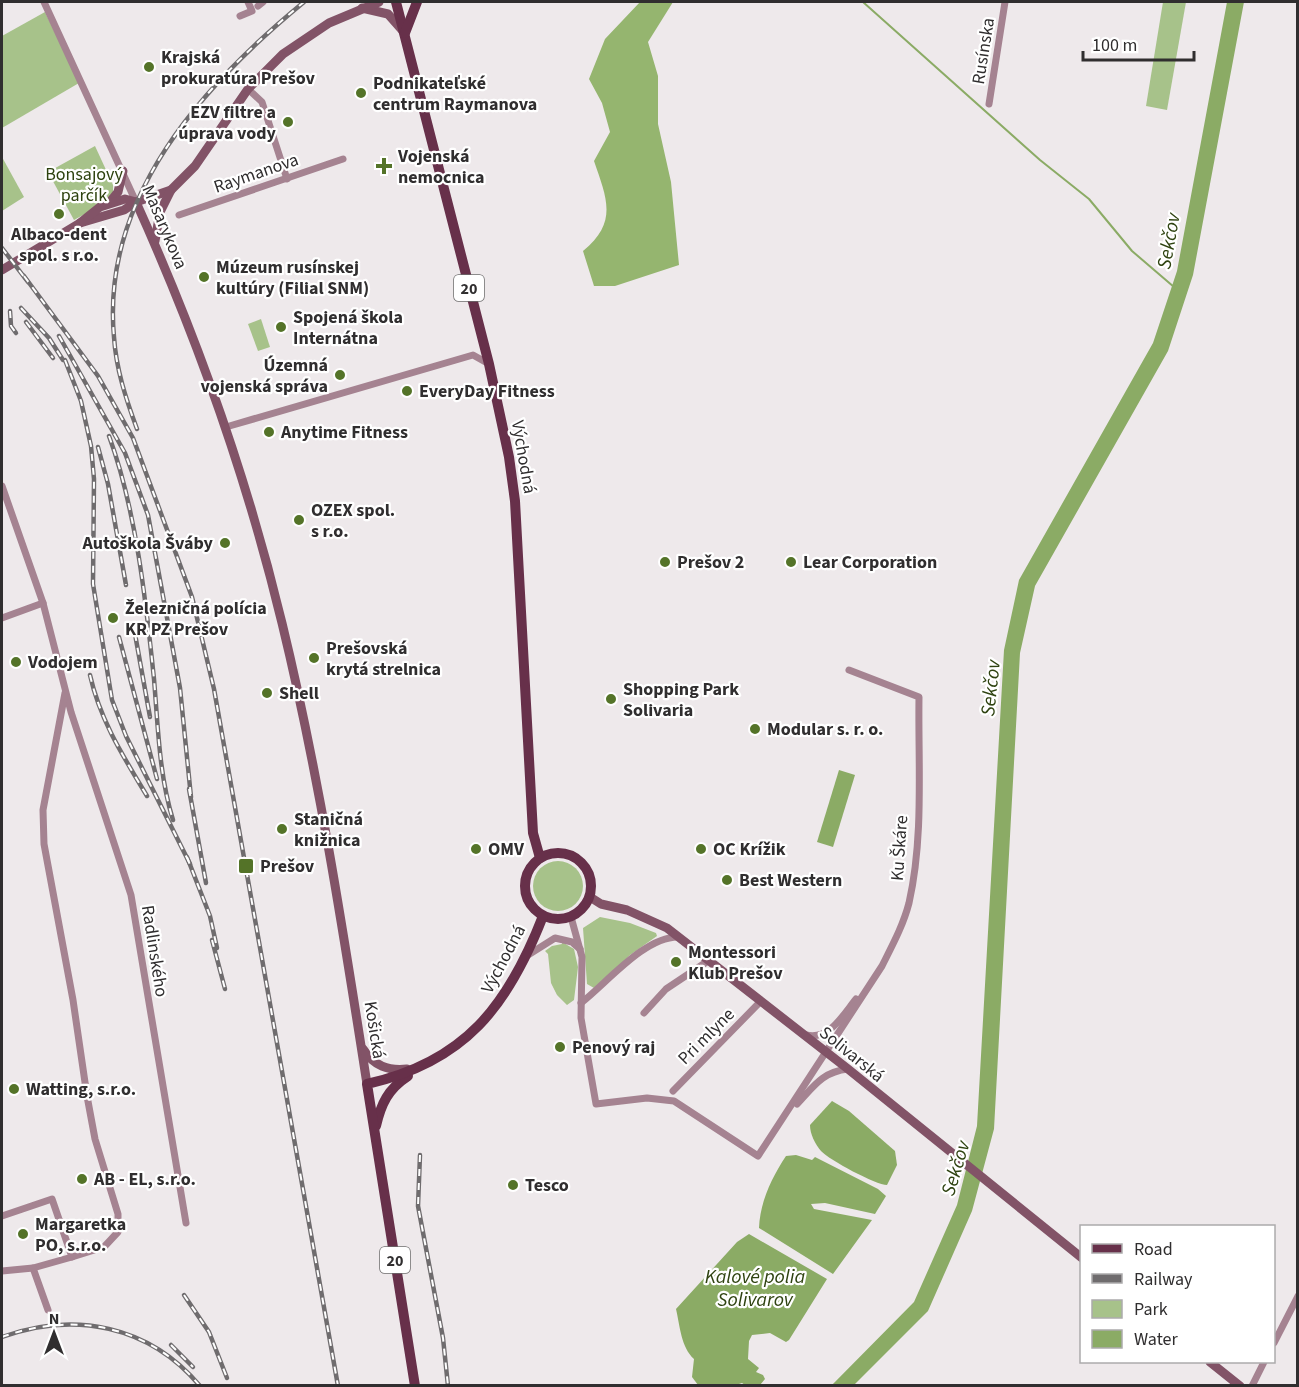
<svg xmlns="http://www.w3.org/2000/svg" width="1299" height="1387" viewBox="0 0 1299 1387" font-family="'Source Sans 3',sans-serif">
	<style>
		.green { fill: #a7c28a }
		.forest { fill: #95b56f }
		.water { fill: #8bab65 }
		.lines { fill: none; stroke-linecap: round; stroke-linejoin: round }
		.stream { stroke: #8bab65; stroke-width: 2 }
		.street { stroke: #a58391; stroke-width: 7 }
		.secondary { stroke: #825367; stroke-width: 9 }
		.primary { stroke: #67304a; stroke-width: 10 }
		.rail-casing { stroke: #6f6c6e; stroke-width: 4.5 }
		.rail { stroke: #fff; stroke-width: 2; stroke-dasharray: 7; stroke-linecap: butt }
		.poi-dot { fill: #547328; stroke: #fff; stroke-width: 2 }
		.labels { text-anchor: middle; stroke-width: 4.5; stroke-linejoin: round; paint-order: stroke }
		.shield { fill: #fff; stroke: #6e6d6d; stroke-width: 1.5 }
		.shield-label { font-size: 16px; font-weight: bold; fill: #302e2f }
		.street-label { font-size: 18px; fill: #302e2f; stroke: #fff }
		.poi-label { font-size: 18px; font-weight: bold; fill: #302e2f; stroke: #fff; text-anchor: start }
		.park-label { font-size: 18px; fill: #2d410e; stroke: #fff }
		.water-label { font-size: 20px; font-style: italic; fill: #2f4311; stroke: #fff }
	</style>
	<rect width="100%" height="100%" fill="#eee9eb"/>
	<g class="green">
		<polygon points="1163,2 1186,2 1167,110 1146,106"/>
		<polygon points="45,12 79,83 2,128 2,36"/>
		<polygon points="95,146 113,185 113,192 103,204 74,220 48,172"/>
		<polygon points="2,157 24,197 2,211"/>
		<polygon points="261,319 270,347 258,351 248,324"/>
		<circle cx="558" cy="886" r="25"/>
		<polygon points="600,917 630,923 656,933 657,936 630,955 602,983 594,988 587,984 583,928"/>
		<polygon points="562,942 574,949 578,967 574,1000 567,1005 557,995 551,983 548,954 545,951 552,946 562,944"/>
	</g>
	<path class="forest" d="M640,2H673L648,42L658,76V124L671,182L679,265L615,286H594L583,251C618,222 607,199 594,161L610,132L602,103L589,79L605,39Z"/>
	<g class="water">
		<polygon points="1227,2 1244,2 1193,275 1168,351 1035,586 1020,653 994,1129 972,1211 928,1311 854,1385 831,1386 914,1302 957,1205 977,1126 1004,650 1019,580 1153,343 1177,271"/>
		<polygon points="839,770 855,775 833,847 817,842"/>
		<path d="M832,1101L849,1111L895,1151L897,1165L887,1185C876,1185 829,1160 821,1151C815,1144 810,1134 810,1125Z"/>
		<path d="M796,1155L812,1160L815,1157L878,1189L886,1196L875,1214L825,1203L811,1204L814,1209L872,1220L833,1274L759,1228C760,1202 772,1177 786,1156Z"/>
		<path d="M749,1234L827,1279L789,1340L786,1342L770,1333L752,1335L749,1341L748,1359L759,1368L756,1372L763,1375L765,1379L760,1385H745L742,1383L736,1385H698L692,1377L694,1359C681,1347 680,1326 676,1309L737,1242Z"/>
	</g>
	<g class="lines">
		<polyline class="stream" points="863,2 1040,160 1089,199 1132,251 1174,287"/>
		<g class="street">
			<polyline points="44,2 136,202"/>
			<polyline points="258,6 263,2"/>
			<polyline points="240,16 252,11 248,2"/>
			<polyline points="248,89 262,102 287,179"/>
			<polyline points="989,104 1005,2"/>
			<polyline points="179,215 343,159"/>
			<polyline points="226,427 473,355 489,364"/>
			<polyline points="2,486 43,603 71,712 131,895 186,1223"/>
			<polyline points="2,618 43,603"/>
			<polyline points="65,693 43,810 44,844 73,1000 87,1096 95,1139 118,1214 118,1232 104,1247 72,1257"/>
			<path d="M571,917L582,957L581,1018L596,1104L647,1098L674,1101L758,1156L882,966C892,946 903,926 909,903C924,837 918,765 919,697L849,670"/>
			<polyline points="528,955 555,938 572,942 580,949"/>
			<path d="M581,1003C607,983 644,937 678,937"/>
			<polyline points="644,1013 666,989 708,961"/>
			<path d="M806,1035C829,1041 843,1015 856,999"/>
			<polyline points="673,1091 760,1002"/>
			<path d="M797,1104C814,1086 822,1072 848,1069"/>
			<polyline points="2,1216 52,1199 72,1257 33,1268 2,1271"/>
			<polyline points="33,1268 48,1310"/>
			<polyline points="1274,1343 1298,1296"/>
			<polyline points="1252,1386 1264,1362"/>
		</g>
		<g class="secondary">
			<polyline points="362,8 388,14 403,31"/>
			<path d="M136,202C197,337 247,478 282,623C319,775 343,930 367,1084"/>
			<polyline points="109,203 118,192 123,171"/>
			<polyline points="80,223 124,210 136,202 171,190 195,166 248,89 283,54 329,23 379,2"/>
			<polyline points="155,241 160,212 171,190"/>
			<polyline points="2,270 80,223 100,207 125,199 136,202"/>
			<polyline points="590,897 601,904 627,910 667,928 848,1069 1082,1258"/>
			<path d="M363,1049C374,1066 388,1071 407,1069"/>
			<polyline points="1210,1362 1240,1386"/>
		</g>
		<g class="primary">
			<polyline points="396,2 489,364 509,457 515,501 533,833 540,858"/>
			<polyline points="405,33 417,2"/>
			<circle cx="558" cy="886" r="33"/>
			<path d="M376,1126C381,1104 388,1089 408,1076"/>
			<path d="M415,1386L367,1084C465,1062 508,1006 543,916"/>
		</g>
		<defs>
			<g id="rail">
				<polyline points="2,248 28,282"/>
				<polyline points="24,276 98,376 133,438 192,597 214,689 338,1386"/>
				<polyline points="21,308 49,338 63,360"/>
				<polyline points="10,311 11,326 16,333"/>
				<polyline points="26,322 53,358"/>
				<polyline points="59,336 125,453 148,515 180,688 191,797"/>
				<polyline points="65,360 81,401 91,446 94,479 93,584 112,700 126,736 190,864"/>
				<path d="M137,429C126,399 116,369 114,337C101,197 203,85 304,2"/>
				<path d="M109,436C136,509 146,602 154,679C158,726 159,775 173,820"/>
				<polyline points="98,447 108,484 126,585"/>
				<polyline points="135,634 150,717"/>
				<polyline points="119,637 157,779"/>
				<path d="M90,675C100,720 123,756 147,796"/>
				<polyline points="189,789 206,883"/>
				<polyline points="187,857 210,916 217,948"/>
				<polyline points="212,940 225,989"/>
				<polyline points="420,1155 418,1206 443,1338 448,1386"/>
				<polyline points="184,1295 209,1332 227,1378"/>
				<path d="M2,1337C74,1311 149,1325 200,1386"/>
				<polyline points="171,1345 193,1367"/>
			</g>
		</defs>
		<use href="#rail" class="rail-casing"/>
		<use href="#rail" class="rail"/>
	</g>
	<g class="poi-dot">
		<circle cx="149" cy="67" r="6"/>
		<circle cx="361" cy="93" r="6"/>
		<circle cx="288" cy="122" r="6"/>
		<path d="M381 157h6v6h6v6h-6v6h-6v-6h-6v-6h6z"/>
		<circle cx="59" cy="214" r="6"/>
		<circle cx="204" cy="277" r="6"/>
		<circle cx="281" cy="327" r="6"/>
		<circle cx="340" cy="375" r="6"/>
		<circle cx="407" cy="391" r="6"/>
		<circle cx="269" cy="432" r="6"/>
		<circle cx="299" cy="520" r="6"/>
		<circle cx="225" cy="543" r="6"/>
		<circle cx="665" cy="562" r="6"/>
		<circle cx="791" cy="562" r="6"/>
		<circle cx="113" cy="618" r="6"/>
		<circle cx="314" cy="658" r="6"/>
		<circle cx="16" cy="662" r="6"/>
		<circle cx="267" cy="693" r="6"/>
		<circle cx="611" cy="699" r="6"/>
		<circle cx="755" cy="729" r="6"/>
		<circle cx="282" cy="829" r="6"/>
		<circle cx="476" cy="849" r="6"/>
		<circle cx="701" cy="849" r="6"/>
		<rect x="238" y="858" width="16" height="16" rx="3"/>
		<circle cx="727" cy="880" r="6"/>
		<circle cx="676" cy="962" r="6"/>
		<circle cx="560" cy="1047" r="6"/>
		<circle cx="14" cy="1089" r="6"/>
		<circle cx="82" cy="1179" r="6"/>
		<circle cx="513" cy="1185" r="6"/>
		<circle cx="23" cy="1234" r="6"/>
	</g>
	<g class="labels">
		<g class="shield">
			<rect x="454" y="275" width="30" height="26" rx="4.5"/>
			<rect x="380" y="1247" width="30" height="26" rx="4.5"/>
		</g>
		<g class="shield-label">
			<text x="469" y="294">20</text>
			<text x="395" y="1266">20</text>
		</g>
		<g class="street-label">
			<text transform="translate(983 51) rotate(-81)" y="6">Rusínska</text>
			<text transform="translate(256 173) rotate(-19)" y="6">Raymanova</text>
			<text transform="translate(165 227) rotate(67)" y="6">Masarykova</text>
			<text transform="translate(524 457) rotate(80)" y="6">Východná</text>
			<text transform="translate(899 848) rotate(-86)" y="6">Ku Škáre</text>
			<text transform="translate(155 951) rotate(81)" y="6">Radlinského</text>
			<text transform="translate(503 959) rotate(-62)" y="6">Východná</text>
			<text transform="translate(375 1030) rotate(81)" y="6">Košická</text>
			<text transform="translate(706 1036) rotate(-45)" y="6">Pri mlyne</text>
			<text transform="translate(852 1054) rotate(39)" y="6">Solivarská</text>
		</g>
		<g class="poi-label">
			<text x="161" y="63">Krajská<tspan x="161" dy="21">prokuratúra Prešov</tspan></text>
			<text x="373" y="89">Podnikateľské<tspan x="373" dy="21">centrum Raymanova</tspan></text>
			<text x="276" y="118" text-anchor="end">EZV filtre a<tspan x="276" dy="21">úprava vody</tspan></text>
			<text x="398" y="162">Vojenská<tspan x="398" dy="21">nemocnica</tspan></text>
			<text x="59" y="240" text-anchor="middle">Albaco-dent<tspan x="59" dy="21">spol. s r.o.</tspan></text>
			<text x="216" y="273">Múzeum rusínskej<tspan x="216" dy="21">kultúry (Filial SNM)</tspan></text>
			<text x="293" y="323">Spojená škola<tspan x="293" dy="21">Internátna</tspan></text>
			<text x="328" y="371" text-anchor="end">Územná<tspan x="328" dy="21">vojenská správa</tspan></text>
			<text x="419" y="397">EveryDay Fitness</text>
			<text x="281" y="438">Anytime Fitness</text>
			<text x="311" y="516">OZEX spol.<tspan x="311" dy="21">s r.o.</tspan></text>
			<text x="213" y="549" text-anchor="end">Autoškola Šváby</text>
			<text x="677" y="568">Prešov 2</text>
			<text x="803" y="568">Lear Corporation</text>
			<text x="125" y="614">Železničná polícia<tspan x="125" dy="21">KR PZ Prešov</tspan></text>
			<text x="326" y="654">Prešovská<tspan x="326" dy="21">krytá strelnica</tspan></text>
			<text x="28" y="668">Vodojem</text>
			<text x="623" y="695">Shopping Park<tspan x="623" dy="21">Solivaria</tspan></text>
			<text x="279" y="699">Shell</text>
			<text x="767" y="735">Modular s. r. o.</text>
			<text x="294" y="825">Staničná<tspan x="294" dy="21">knižnica</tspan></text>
			<text x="488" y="855">OMV</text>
			<text x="713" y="855">OC Krížik</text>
			<text x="260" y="872">Prešov</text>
			<text x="739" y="886">Best Western</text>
			<text x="688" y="958">Montessori<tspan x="688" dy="21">Klub Prešov</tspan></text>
			<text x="572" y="1053">Penový raj</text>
			<text x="26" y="1095">Watting, s.r.o.</text>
			<text x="94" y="1185">AB - EL, s.r.o.</text>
			<text x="525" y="1191">Tesco</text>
			<text x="35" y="1230">Margaretka<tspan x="35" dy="21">PO, s.r.o.</tspan></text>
		</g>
		<g class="park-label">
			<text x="84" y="180">Bonsajový<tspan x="84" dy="21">parčík</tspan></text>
		</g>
		<g class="water-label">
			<text transform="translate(1168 241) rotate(-80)" y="7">Sekčov</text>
			<text transform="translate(990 688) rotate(-84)" y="7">Sekčov</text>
			<text transform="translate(955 1168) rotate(-73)" y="7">Sekčov</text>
			<text x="755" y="1283">Kalové polia<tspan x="755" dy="23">Solivarov</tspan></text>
		</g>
	</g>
	<rect width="1299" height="1387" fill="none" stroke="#302e2f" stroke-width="6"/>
	<rect x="1080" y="1225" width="195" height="138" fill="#ffffff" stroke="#acabac" stroke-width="1.5"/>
	<rect x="1092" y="1244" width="30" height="9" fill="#67304a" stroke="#acabac" stroke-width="1.5"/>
	<text x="1134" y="1255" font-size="18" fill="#302e2f">Road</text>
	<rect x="1092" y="1274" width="30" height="9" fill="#6f6c6e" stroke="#acabac" stroke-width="1.5"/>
	<text x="1134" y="1285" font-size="18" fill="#302e2f">Railway</text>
	<rect x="1092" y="1300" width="30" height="18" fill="#a7c28a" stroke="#acabac" stroke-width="1.5"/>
	<text x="1134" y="1315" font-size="18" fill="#302e2f">Park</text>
	<rect x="1092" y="1330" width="30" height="18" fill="#8bab65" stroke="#acabac" stroke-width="1.5"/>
	<text x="1134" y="1345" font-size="18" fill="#302e2f">Water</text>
	<g transform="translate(54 1333)" stroke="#ffffff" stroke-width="4.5" paint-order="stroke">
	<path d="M0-4.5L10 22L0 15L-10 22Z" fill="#302e2f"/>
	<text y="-9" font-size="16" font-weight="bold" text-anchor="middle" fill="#302e2f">N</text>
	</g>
	<path d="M1083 51v9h111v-9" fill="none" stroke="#302e2f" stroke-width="3"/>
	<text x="1092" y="51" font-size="18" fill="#302e2f" stroke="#ffffff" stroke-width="4.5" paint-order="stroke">100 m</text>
</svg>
